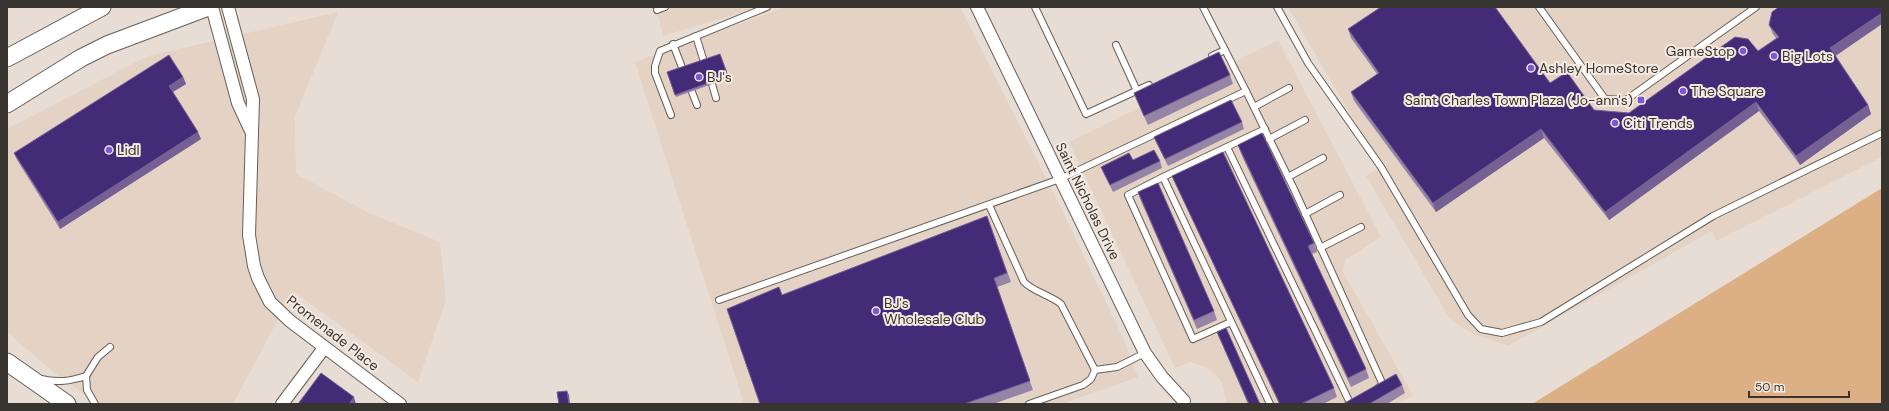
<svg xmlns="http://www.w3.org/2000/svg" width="1889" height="411" viewBox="0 0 1889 411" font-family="'DM Sans',sans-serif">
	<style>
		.built { fill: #e4d3c4 }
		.green { fill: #dcaf85 }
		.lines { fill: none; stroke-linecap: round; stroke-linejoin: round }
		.service-casing { stroke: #675e56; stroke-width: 8 }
		.minor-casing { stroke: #675e56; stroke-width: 14 }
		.secondary-casing { stroke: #675e56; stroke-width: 19 }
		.service { stroke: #fff; stroke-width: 6 }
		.minor { stroke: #fff; stroke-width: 12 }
		.secondary { stroke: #fff; stroke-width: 17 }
		.wall { fill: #9684a6 }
		.shaded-wall { fill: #756094 }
		.building { fill: #442b78; stroke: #756094 }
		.poi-dot { fill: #7c57d1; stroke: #f5eae1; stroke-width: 1.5 }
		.labels { text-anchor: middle; stroke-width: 4; stroke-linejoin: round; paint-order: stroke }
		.poi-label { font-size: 14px; fill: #383430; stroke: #f5eae1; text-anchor: start }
		.street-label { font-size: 14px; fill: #383430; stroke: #f5eae1 }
	</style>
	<rect width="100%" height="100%" fill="#e8ddd4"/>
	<g class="built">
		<polygon points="656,7 753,7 740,13 663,36"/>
		<polygon points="785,7 960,7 1059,204 1123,338 1138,377 1062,404 744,404 635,62"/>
		<polygon points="1288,7 1882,7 1882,157 1716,241 1712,231 1508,346 1469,332 1450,319 1366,176 1381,167"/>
		<polygon points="338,12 295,117 296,174 369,213 440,242 446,300 418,382 293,291 233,404 99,404 57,375 7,332 7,129 148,56"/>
		<polygon points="1278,40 1381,237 1345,260 1343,272 1413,395 1396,404 1227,404 1222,382 1208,368 1190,362 1175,368 1069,142"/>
	</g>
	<polygon class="green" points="1882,188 1882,404 1532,404"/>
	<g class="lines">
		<defs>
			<g id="service">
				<polyline points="1035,7 1086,114 1149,85"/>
				<polyline points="1203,7 1246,91"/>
				<polyline points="1277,7 1308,63 1381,167 1468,315 1481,329 1502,333 1541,322 1713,216 1882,133"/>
				<polyline points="1539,7 1605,99 1626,100 1756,7"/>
				<polyline points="657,10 665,7"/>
				<polyline points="696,36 704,62"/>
				<polyline points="673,44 683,70"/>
				<polyline points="1116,45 1137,91"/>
				<polyline points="1212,56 1225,50"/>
				<polyline points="712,84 716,98"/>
				<polyline points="692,92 697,105"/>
				<polyline points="1254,107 1289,88"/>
				<polyline points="671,115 655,73 655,66 660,51 767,7"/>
				<polyline points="1269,139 1305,120"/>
				<polyline points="1227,147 1350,403"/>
				<polyline points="1163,177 1265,129"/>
				<polyline points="1288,177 1323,158"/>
				<path d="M989,205L1024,282C1034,292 1050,295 1061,304L1095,370L1091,379L1083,385L1029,404"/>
				<polyline points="1305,214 1340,195"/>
				<polyline points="1320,248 1361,227"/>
				<polyline points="719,300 1060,179 1246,91 1294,189 1383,385 1379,387"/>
				<polyline points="1231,322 1193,339 1128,195 1163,177 1270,404"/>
				<polyline points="1095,370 1117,367 1145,353"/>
				<polyline points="86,376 98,357 110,347"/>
				<path d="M41,379C58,383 70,381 86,376L87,390L95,404"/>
			</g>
			<g id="minor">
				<polyline points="212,7 238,103 251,131"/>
				<polyline points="228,7 253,99 249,235 254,266 258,278 270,302 290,321 400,404"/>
				<polyline points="977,7 1145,353 1162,377 1184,401"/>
				<polyline points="282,404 324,348"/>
			</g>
			<g id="secondary">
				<polyline points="7,58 102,7"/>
				<polyline points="7,104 81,58 107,45 208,7"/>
				<polyline points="7,362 67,404"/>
			</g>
		</defs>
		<use href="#service" class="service-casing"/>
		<use href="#minor" class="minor-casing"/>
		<use href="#secondary" class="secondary-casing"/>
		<use href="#service" class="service"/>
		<use href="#minor" class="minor"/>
		<use href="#secondary" class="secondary"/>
	</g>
	<g class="wall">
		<polygon points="1769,25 1836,56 1868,105 1871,114 1800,165 1759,111 1609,220 1544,138 1436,212 1354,101 1351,92 1377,74 1351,38 1348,29 1550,83 1594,110 1629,113 1758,51 1776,38 1773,34"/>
		<polygon points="720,54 729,78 676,97 667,72"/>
		<polygon points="1230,75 1233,84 1148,125 1137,101 1134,93"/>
		<polygon points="183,77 186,84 173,92 201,139 60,229 17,160 14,153"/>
		<polygon points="1242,122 1244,129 1168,166 1157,144 1154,137"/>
		<polygon points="1238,145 1314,243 1317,252 1312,254 1366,369 1369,378 1351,387 1241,154"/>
		<polygon points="1133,160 1160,161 1162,168 1113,192 1104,174 1101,167"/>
		<polygon points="1172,176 1334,388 1337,397 1323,404 1279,404 1176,185"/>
		<polygon points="1138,192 1214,311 1217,320 1197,329 1141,201"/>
		<polygon points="987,216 1011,282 997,287 1033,390 993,404 760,404 782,295"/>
		<polygon points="1217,332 1260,404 1248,404"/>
		<polygon points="1402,385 1405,393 1387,404 1343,404"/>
	</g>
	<g class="shaded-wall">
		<polygon points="1882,13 1882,24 1834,57 1830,48"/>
		<polygon points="183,77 186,84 171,93 169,86"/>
		<polygon points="1756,102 1759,111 1609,220 1605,212"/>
		<polygon points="1868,105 1871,114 1800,165 1796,156"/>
		<polygon points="1541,129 1544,138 1436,212 1433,203"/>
		<polygon points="198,132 201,139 60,229 58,222"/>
		<polygon points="567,391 569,395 570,404 569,404"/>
		<polygon points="354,397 356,404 349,404"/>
	</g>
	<g class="building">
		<polygon points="1381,7 1495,7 1550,83 1567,72 1594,110 1629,113 1735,37 1748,39 1758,51 1779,37 1769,25 1772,12 1779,7 1882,7 1882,13 1830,48 1868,105 1796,156 1756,102 1605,212 1541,129 1433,203 1351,92 1379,73 1348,29"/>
		<polygon points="1219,52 1230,75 1144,116 1134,93"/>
		<polygon points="720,54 728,76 675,95 667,72"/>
		<polygon points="169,55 183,77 169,86 198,132 58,222 14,153"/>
		<polygon points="1231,100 1242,122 1165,159 1154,137"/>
		<polygon points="1262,133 1314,243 1308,246 1366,369 1348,378 1238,145"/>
		<polygon points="1154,150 1160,161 1110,185 1101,167 1129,153 1133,160"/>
		<polygon points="1223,152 1334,388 1301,404 1280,404 1172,176"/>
		<polygon points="1158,183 1214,311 1194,320 1138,192"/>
		<polygon points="987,216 1007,273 994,278 1030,381 964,404 760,404 727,309 779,287 782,295"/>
		<polygon points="1226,328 1260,404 1249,404 1217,332"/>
		<polygon points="321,373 354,397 349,404 298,404"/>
		<polygon points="1396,374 1402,385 1369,404 1343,404"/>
		<polygon points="567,391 569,404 559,404 557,392"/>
	</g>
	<g class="poi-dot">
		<circle cx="1743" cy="51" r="4"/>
		<circle cx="1774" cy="56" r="4"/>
		<circle cx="1531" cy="68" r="4"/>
		<circle cx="699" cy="77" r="4"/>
		<circle cx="1683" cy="91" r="4"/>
		<rect x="1637" y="96" width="8" height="8" rx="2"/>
		<circle cx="1615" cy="123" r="4"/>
		<circle cx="109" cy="150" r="4"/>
		<circle cx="876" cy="311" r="4"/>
	</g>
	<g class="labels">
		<g class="poi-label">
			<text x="1735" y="56" text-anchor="end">GameStop</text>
			<text x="1782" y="61">Big Lots</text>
			<text x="1539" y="73">Ashley HomeStore</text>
			<text x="707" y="82">BJ's</text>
			<text x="1691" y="96">The Square</text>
			<text x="1633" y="105" text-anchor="end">Saint Charles Town Plaza (Jo-ann's)</text>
			<text x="1623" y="128">Citi Trends</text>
			<text x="117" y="155">Lidl</text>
			<text x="884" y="308">BJ's<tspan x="884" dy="16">Wholesale Club</tspan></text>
		</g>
		<g class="street-label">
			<text transform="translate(1088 201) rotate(64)" y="5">Saint Nicholas Drive</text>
			<text transform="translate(333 333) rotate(38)" y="5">Promenade Place</text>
		</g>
	</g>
	<rect width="1889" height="411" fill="none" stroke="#383430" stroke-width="16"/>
	<path d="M1749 391v6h100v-6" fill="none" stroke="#383430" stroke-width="2"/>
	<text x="1755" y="391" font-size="12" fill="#383430" stroke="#f5eae1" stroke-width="3" paint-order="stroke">50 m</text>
</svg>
